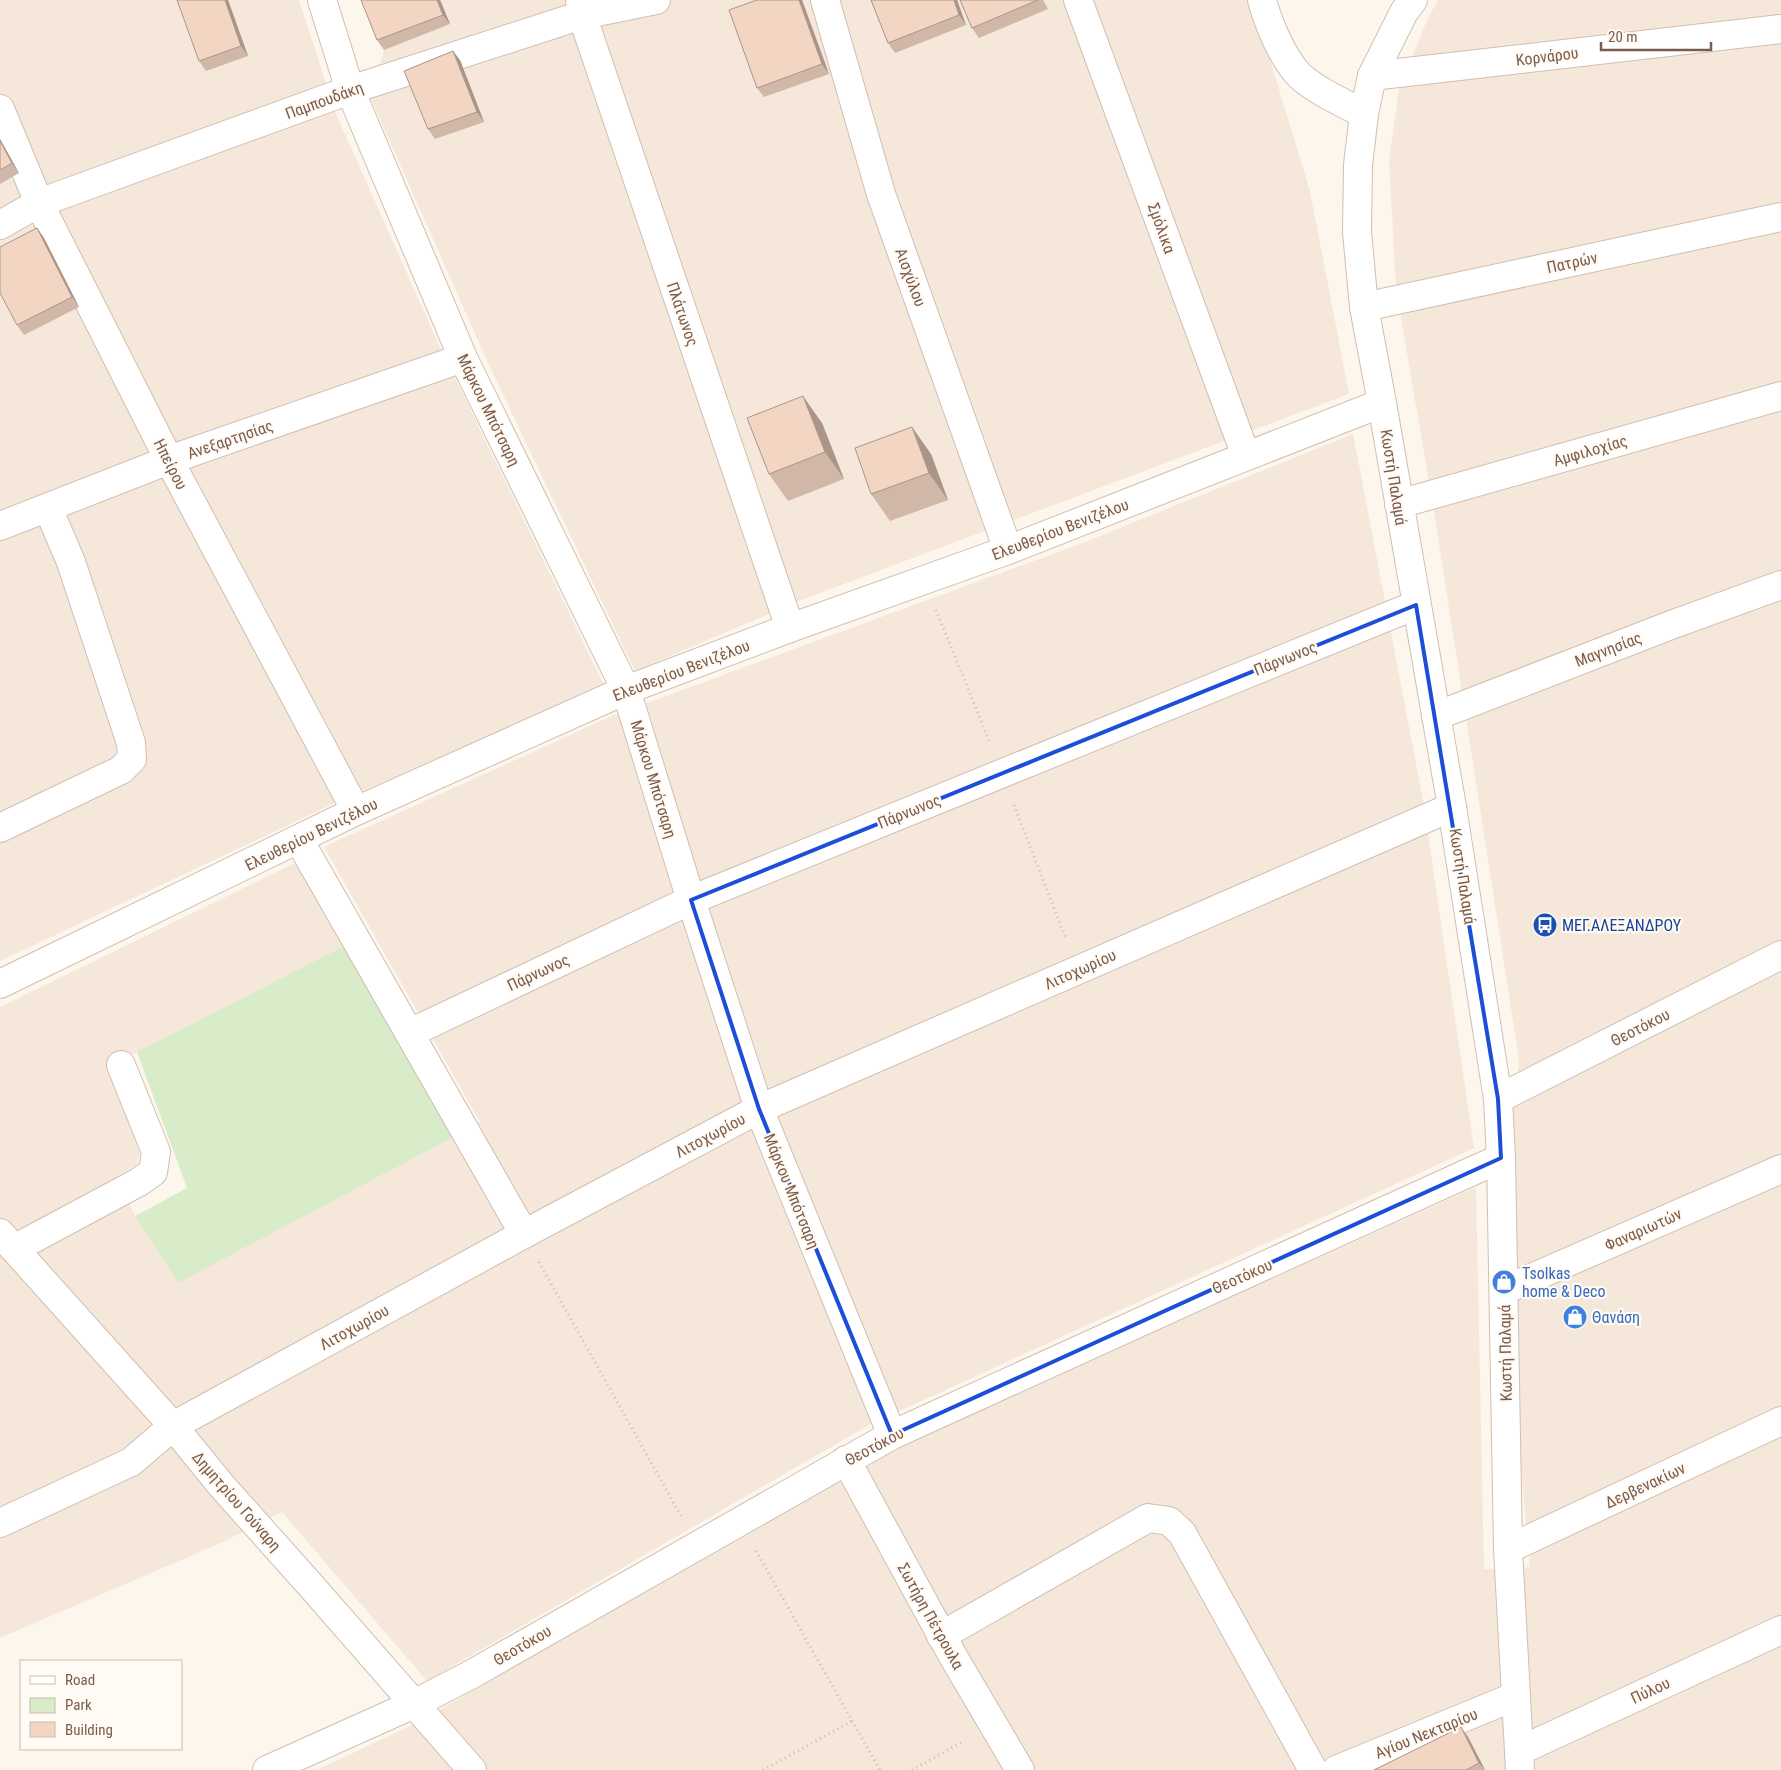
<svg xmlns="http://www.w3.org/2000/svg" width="1781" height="1770" viewBox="0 0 1781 1770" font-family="'Roboto Condensed',sans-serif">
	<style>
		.residential { fill: #f5e8da }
		.green { fill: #d8ecc9 }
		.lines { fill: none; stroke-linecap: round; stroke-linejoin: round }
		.minor-casing { stroke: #d1beb0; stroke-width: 30 }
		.path { stroke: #d9b8a5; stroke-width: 3; stroke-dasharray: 1 4; stroke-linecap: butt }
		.minor { stroke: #fff; stroke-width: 28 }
		.wall { fill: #d1b7a8 }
		.shaded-wall { fill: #aa9588 }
		.building { fill: #f3d5c3; stroke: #aa9588 }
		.marked { fill: none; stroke: #1d4ed8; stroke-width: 4; stroke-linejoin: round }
		.labels { text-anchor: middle; stroke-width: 4.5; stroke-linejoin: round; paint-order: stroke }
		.street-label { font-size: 16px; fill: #7a5c4d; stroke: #fffaf3 }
		.transit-label { font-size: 16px; fill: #164399; stroke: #fffaf3; text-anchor: start }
		.shop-label { font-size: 16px; fill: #366cbe; stroke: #fffaf3; text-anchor: start }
	</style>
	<rect width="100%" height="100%" fill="#fdf6ec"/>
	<g class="residential">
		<polygon points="0,0 299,0 336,114 439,345 604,685 337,802 0,961"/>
		<polygon points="364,0 1252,0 1310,191 1349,394 799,601 635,671 488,363 371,99 384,50"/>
		<polygon points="1438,0 1781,0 1781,1770 317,1770 414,1724 910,1442 1476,1187 1484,1569 1530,1567 1504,1282 1502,1213 1519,1060 1435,518 1396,288 1389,160 1399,89 1428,18"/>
		<polygon points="1353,434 1423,800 1474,1148 869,1425 427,1681 282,1512 225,1541 0,1638 0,1007 299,861 346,945 137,1052 109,1068 141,1151 136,1165 116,1177 135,1216 178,1282 480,1122 324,847 614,715 1080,544"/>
	</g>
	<polygon class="green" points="346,945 455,1136 178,1283 135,1216 187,1188 137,1052"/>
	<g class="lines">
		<defs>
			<g id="minor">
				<polyline points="322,0 350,90 463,358 626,690 691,900 759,1109 892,1435"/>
				<polyline points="580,0 582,15 790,628"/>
				<polyline points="825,0 881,194 1008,550"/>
				<polyline points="1078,0 1246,456"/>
				<path d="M1262,0C1268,23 1283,59 1300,76C1318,92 1342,102 1364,114"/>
				<polyline points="1413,0 1404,12 1372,76 1364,114 1358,165 1357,232 1364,307 1382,403 1452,807 1498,1099 1501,1158 1508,1549 1520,1770"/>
				<polyline points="1372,76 1781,29"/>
				<polyline points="0,109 39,203 169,460 356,811"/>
				<polyline points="0,225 39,203 350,90 582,15 656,0"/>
				<polyline points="1364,307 1781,217"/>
				<polyline points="1399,504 1781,396"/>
				<polyline points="0,526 169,460 463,358"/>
				<polyline points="1436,716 1671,625 1781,585"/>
				<polyline points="0,828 121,770 132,759 131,743 71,562 48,508"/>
				<polyline points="299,840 524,1234"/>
				<polyline points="0,984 356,811 626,690 790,628 1008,550 1382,403"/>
				<polyline points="410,1033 691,900 1416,605"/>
				<polyline points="1498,1099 1781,955"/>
				<polyline points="0,1233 173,1426 221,1485 313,1588 472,1770"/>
				<polyline points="14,1249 139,1182 153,1172 156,1152 121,1065"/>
				<polyline points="1504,1290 1781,1169"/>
				<polyline points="846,1460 954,1658 1020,1770"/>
				<polyline points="0,1523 131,1462 173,1426 524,1234 759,1109 1452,807"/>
				<polyline points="1508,1549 1781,1421"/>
				<polyline points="941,1636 1148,1518 1169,1521 1182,1533 1313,1770"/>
				<polyline points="1519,1751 1781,1630"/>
				<polyline points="267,1770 414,1704 472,1674 892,1435 1501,1158"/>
				<polyline points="1336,1770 1516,1696"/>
			</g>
		</defs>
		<use href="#minor" class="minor-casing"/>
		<g class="path">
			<polyline points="936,610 990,743"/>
			<polyline points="1014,805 1066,939"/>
			<polyline points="539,1262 681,1516"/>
			<polyline points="756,1551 880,1770"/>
			<polyline points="763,1770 852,1721"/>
			<polyline points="912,1770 964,1741"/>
		</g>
		<use href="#minor" class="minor"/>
	</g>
	<g class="wall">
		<polygon points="228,0 248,56 206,71 199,61"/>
		<polygon points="361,0 440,0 450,24 384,50 377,40"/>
		<polygon points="757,0 802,0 829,74 764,97 757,88"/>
		<polygon points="871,0 957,0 966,25 895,53 888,43"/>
		<polygon points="960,0 1043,0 1048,9 979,38 972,28"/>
		<polygon points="460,60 484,122 435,139 428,129"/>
		<polygon points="0,139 19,173 0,184"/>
		<polygon points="37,228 44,238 79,307 24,335 17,325"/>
		<polygon points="822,423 844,479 788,501 769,474"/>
		<polygon points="931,454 948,500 890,521 871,494"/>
		<polygon points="1468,1737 1485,1770 1374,1770"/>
	</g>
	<g class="shaded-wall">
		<polygon points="225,0 228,0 248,56 241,46"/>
		<polygon points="437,0 440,0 450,24 443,15"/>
		<polygon points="799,0 802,0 829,74 822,64"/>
		<polygon points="954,0 957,0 966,25 959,15"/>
		<polygon points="453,51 460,60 484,122 477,112"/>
		<polygon points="0,139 19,173 12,163 0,141"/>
		<polygon points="37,228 44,238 79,307 72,297"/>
		<polygon points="803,396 822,423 844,479 825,452"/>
		<polygon points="912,427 931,454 948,500 929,473"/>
		<polygon points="1461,1727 1468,1737 1485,1770 1479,1763"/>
	</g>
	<g class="building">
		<polygon points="177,0 225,0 241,46 199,61"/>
		<polygon points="361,0 437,0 443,15 377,40"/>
		<polygon points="757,0 799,0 822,64 757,88 729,10"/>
		<polygon points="871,0 954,0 959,15 888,43"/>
		<polygon points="960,0 1038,0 972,28"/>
		<polygon points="453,51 477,112 428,129 404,71"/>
		<polygon points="0,141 12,163 0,170"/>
		<polygon points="37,228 72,297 17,325 0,293 0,247"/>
		<polygon points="803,396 825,452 769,474 747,418"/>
		<polygon points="912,427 929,473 871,494 855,448"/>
		<polygon points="1461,1727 1479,1763 1466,1770 1374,1770"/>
	</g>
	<path class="marked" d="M1416,605L1498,1099L1501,1158L892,1435L759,1109L691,900Z"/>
	<defs>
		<symbol id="bus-disc" viewBox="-11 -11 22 22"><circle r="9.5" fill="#1a4fb4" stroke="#fffaf3"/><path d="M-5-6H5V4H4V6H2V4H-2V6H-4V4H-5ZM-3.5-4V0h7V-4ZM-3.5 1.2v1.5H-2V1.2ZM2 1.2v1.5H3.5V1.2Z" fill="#fff"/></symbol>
		<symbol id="shop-disc" viewBox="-11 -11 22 22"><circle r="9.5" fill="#3f7fe0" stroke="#fffaf3"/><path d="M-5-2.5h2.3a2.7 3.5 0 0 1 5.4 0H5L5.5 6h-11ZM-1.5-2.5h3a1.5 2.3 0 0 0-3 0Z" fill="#fff"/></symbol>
	</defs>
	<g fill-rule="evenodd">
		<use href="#bus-disc" x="1531" y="911" width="28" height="28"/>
		<use href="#shop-disc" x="1490" y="1268" width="28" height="28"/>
		<use href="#shop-disc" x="1561" y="1303" width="28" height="28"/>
	</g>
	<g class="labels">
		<g class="street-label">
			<text transform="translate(1547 56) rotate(-7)" y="6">Κορνάρου</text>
			<text transform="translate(324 100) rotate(-20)" y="6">Παμπουδάκη</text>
			<text transform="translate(1162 228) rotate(70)" y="6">Σμόλικα</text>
			<text transform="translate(1572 262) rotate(-12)" y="6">Πατρών</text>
			<text transform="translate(911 277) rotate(70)" y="6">Αισχύλου</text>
			<text transform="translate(683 314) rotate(71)" y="6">Πλάτωνος</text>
			<text transform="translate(489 410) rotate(64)" y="6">Μάρκου Μπότσαρη</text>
			<text transform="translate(230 439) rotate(-19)" y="6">Ανεξαρτησίας</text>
			<text transform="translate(1590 450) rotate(-16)" y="6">Αμφιλοχίας</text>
			<text transform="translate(171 464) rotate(63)" y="6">Ηπείρου</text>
			<text transform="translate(1394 477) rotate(81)" y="6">Κωστή Παλαμά</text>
			<text transform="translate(1060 529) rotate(-21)" y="6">Ελευθερίου Βενιζέλου</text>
			<text transform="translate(1608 649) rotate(-21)" y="6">Μαγνησίας</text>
			<text transform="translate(1285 658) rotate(-22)" y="6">Πάρνωνος</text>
			<text transform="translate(681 670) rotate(-21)" y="6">Ελευθερίου Βενιζέλου</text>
			<text transform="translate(654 779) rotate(73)" y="6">Μάρκου Μπότσαρη</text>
			<text transform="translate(909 811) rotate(-22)" y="6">Πάρνωνος</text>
			<text transform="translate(311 834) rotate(-26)" y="6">Ελευθερίου Βενιζέλου</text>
			<text transform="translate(1463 876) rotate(81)" y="6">Κωστή Παλαμά</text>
			<text transform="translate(1080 969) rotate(-24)" y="6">Λιτοχωρίου</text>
			<text transform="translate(538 972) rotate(-25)" y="6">Πάρνωνος</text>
			<text transform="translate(1640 1027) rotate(-27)" y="6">Θεοτόκου</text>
			<text transform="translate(710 1135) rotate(-28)" y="6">Λιτοχωρίου</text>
			<text transform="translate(792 1191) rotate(68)" y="6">Μάρκου Μπότσαρη</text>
			<text transform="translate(1643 1229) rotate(-24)" y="6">Φαναριωτών</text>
			<text transform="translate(1242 1276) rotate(-24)" y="6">Θεοτόκου</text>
			<text transform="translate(354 1327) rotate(-29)" y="6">Λιτοχωρίου</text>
			<text transform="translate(1505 1353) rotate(-91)" y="6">Κωστή Παλαμά</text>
			<text transform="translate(874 1446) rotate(-28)" y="6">Θεοτόκου</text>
			<text transform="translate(1645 1485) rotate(-25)" y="6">Δερβενακίων</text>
			<text transform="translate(237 1501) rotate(49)" y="6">Δημητρίου Γούναρη</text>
			<text transform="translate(931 1616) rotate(61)" y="6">Σωτήρη Πέτρουλα</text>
			<text transform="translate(522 1645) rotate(-30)" y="6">Θεοτόκου</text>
			<text transform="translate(1650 1690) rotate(-25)" y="6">Πύλου</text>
			<text transform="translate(1426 1733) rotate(-22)" y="6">Αγίου Νεκταρίου</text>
		</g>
		<g class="transit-label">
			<text x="1562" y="931">ΜΕΓ.ΑΛΕΞΑΝΔΡΟΥ</text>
		</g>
		<g class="shop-label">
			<text x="1522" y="1279">Tsolkas<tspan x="1522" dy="18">home &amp; Deco</tspan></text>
			<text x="1592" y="1323">Θανάση</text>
		</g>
	</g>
	<rect x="20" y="1660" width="162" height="90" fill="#fffaf3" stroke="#cabbb1"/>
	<rect x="30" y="1676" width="25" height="8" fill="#ffffff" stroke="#cabbb1"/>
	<text x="65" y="1685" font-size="15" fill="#7a5c4d">Road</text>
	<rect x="30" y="1698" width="25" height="15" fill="#d8ecc9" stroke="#cabbb1"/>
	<text x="65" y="1710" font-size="15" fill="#7a5c4d">Park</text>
	<rect x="30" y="1722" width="25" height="15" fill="#f3d5c3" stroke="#cabbb1"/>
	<text x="65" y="1735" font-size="15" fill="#7a5c4d">Building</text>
	<path d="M1601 42v8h110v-8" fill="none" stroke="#7a5c4d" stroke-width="2.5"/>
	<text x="1608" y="42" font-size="15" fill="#7a5c4d" stroke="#fffaf3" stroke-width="4" paint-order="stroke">20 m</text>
</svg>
